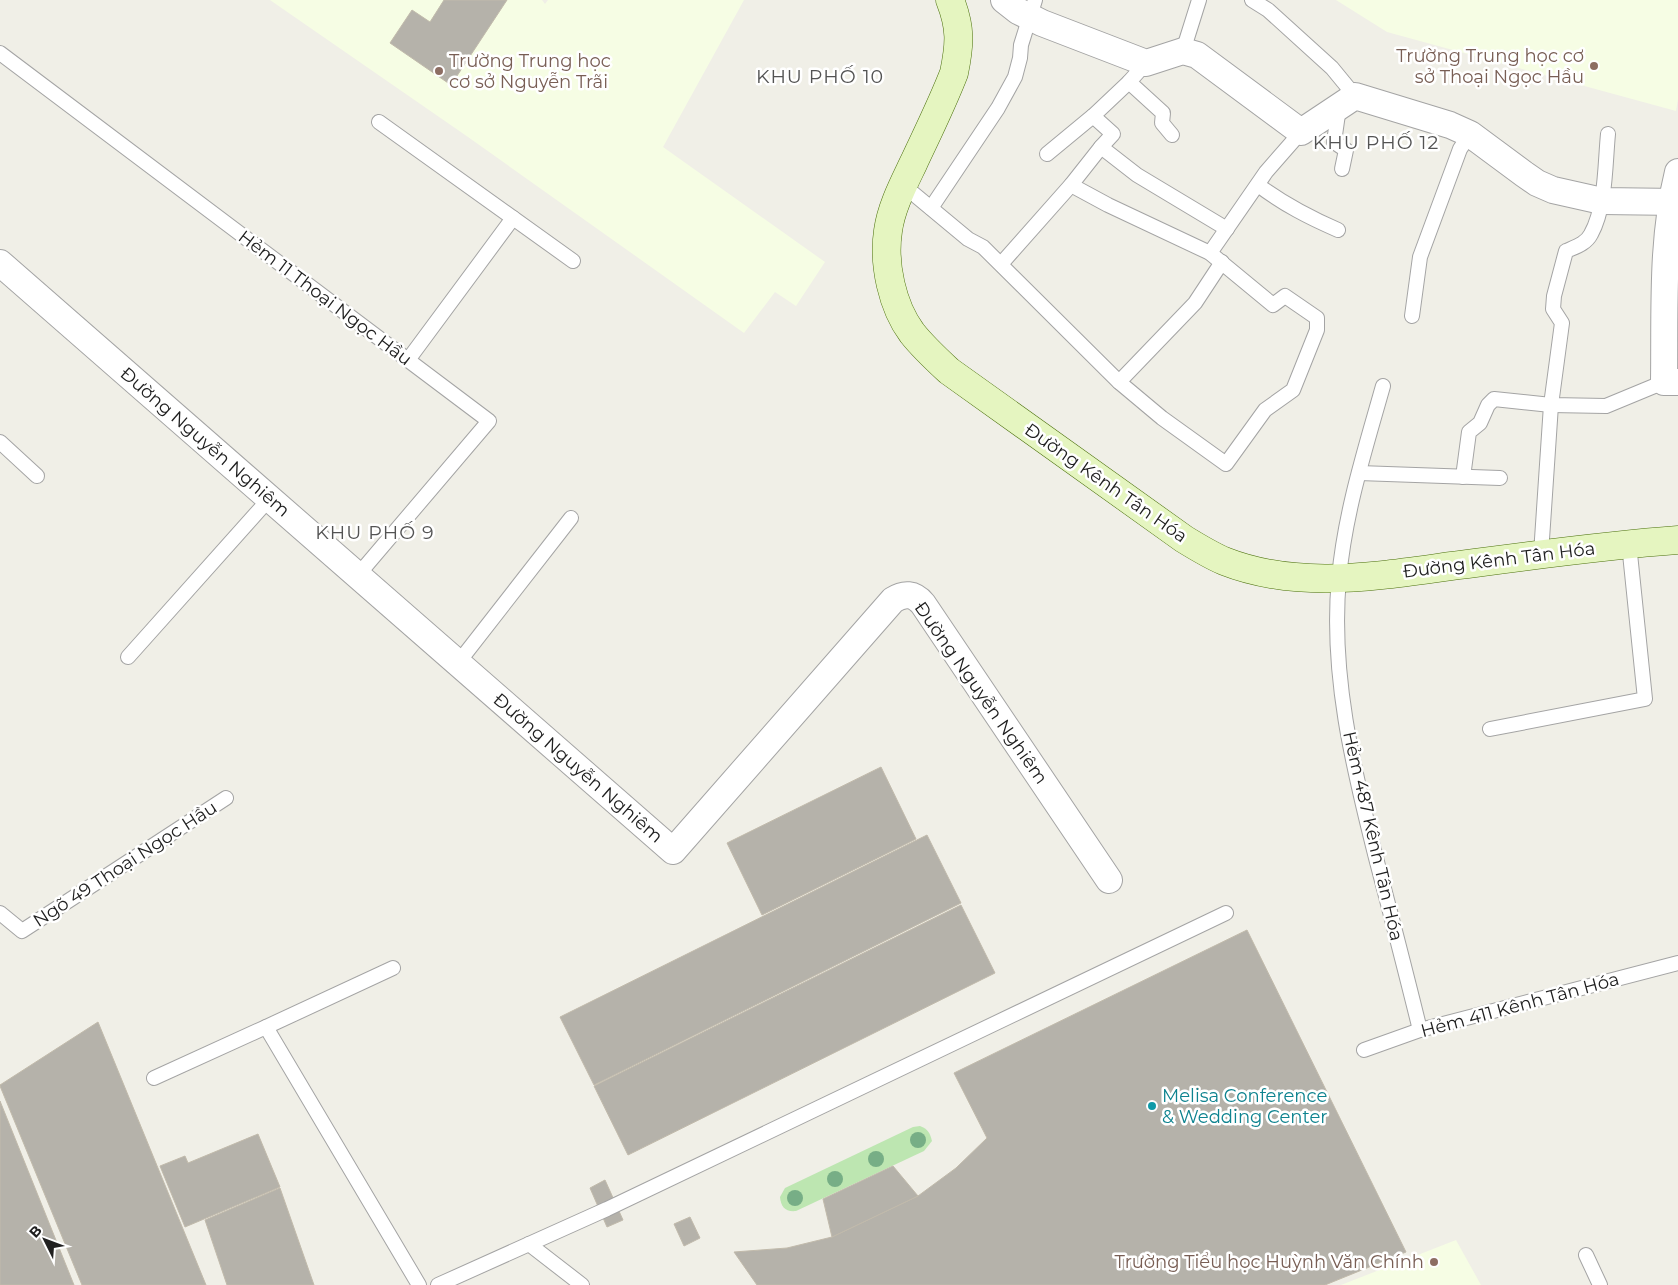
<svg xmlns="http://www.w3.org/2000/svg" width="1678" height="1285" viewBox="0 0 1678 1285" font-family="Montserrat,sans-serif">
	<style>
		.education { fill: #f6fde4 }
		.grass { fill: #bde6b1 }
		.building { fill: #b5b2aa; stroke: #c1baab }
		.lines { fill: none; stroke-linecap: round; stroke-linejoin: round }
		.lane-casing { stroke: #a4a4a4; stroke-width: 16 }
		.street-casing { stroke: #a4a4a4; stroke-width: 28 }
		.secondary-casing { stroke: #4c710d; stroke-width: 29 }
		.lane { stroke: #fff; stroke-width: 14 }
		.street { stroke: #fff; stroke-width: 26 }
		.secondary { stroke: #e5f5c0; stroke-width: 28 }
		.tree { fill: #77ae86 }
		.education-dot { fill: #8d6e63; stroke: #fff; stroke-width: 2 }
		.culture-dot { fill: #0f9aa8; stroke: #fff; stroke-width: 2 }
		.labels { text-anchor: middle; stroke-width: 5; stroke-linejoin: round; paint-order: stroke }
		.education-label { font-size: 18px; fill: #785e54; stroke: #fff; text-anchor: end }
		.street-label { font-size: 18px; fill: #202020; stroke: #fff }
		.culture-label { font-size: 18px; fill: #0d838f; stroke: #fff; text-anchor: start }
		.neighbourhood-label { font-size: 19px; letter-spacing: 1px; fill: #535353; stroke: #fff }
	</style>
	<rect width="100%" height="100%" fill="#f0efe7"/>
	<g class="education">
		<polygon points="270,0 542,0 545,4 548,0 744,0 663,147 825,262 796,306 775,292 744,333 468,137"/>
		<polygon points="1336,0 1678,0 1678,99 1676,111 1387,32"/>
		<polygon points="1456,1240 1481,1285 1341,1285"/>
	</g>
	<path class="grass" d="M920,1126C928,1129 930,1133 932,1141L924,1151L796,1211C785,1212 781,1207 780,1197L785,1188L913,1127Z"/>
	<g class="building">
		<polygon points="444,0 507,0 451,85 390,43 412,10 430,22"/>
		<polygon points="881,767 916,839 762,915 727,843"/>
		<polygon points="927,835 961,903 594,1085 560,1017"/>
		<polygon points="961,905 995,973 628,1155 594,1086"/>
		<polygon points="1247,930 1406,1252 1325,1285 757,1285 734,1252 787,1248 832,1237 918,1196 956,1168 987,1138 954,1073"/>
		<polygon points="98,1022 206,1285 82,1285 0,1086 0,1085"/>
		<polygon points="0,1101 74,1285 0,1285"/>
		<polygon points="258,1134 280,1187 185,1227 160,1166 185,1156 188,1163"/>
		<polygon points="893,1166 918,1196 832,1237 823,1199"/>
		<polygon points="605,1180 623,1220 607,1227 590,1188"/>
		<polygon points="280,1188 314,1285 227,1285 205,1220"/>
		<polygon points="690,1217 700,1238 684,1246 674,1224"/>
	</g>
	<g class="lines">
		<defs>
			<g id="lane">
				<polyline points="1252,0 1268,10 1332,68 1355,96"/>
				<polyline points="1183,51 1199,0"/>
				<polyline points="0,53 489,421 358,575"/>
				<polyline points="1146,63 1129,82 1093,116 1113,134 1101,147 1137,175 1227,229"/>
				<polyline points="1129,82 1163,113 1162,123 1172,135"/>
				<polyline points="1339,107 1334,142 1346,150 1342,169"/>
				<polyline points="379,122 573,261"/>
				<polyline points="1047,154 1093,116"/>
				<polyline points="903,185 968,239 983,247 1119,382 1162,418 1226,464 1265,410 1293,390 1317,330 1317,318 1285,296 1273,305 1210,253 1108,205 1071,185"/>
				<path d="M1258,185C1285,205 1308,217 1338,230"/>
				<polyline points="931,208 998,108 1015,77 1020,58 1021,45 1035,0"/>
				<polyline points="1210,253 1266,172 1301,132"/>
				<polyline points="1001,264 1071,185 1101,147"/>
				<polyline points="1412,316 1420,257 1460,149 1470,134"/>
				<polyline points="408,360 513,218"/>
				<polyline points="1119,382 1195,303 1222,262"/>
				<path d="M1383,386C1365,450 1345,512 1339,578C1330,673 1353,767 1376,858C1391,915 1406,973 1420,1030"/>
				<polyline points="0,442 37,476"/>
				<polyline points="1359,473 1500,478"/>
				<polyline points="1463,477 1469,432 1480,423 1488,405 1494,399 1551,405 1606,406 1664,382"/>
				<path d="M1541,554L1551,405L1562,323L1553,309L1554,296L1566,251C1575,247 1586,244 1591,234C1606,207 1605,164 1608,134"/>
				<polyline points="128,657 270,498"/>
				<polyline points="458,663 571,518"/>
				<polyline points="1490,729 1645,699 1629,544"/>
				<polyline points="0,913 22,931 226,798"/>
				<polyline points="266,1027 393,968"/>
				<polyline points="1364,1050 1420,1030 1678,963"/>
				<polyline points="154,1078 266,1027 419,1285"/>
				<polyline points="529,1244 582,1285"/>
				<polyline points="1586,1255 1600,1285"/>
				<polyline points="438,1285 607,1209 1226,913"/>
			</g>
			<g id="street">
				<polyline points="1004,0 1018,11 1042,23 1146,63 1183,51 1197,55 1301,132 1355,96 1450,125 1470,134 1524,174 1537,183 1553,190 1602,201 1678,202"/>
				<path d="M1678,172C1661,241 1665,312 1664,382H1678"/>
				<path d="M0,263L673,851L893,600C904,593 914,593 923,604L1109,880"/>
			</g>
			<path id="secondary" d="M950,0C961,28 960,44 954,73C942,104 927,134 913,164C903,185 891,208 888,231C883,264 892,306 912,333C923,347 936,359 949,371L1184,539C1197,547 1210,555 1224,561C1305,593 1391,573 1475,563C1542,554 1610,545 1678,540"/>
		</defs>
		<use href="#lane" class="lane-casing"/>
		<use href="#street" class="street-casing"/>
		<use href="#secondary" class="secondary-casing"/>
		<use href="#lane" class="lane"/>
		<use href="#street" class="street"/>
		<use href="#secondary" class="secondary"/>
	</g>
	<g class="tree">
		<circle cx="918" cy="1140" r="8"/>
		<circle cx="876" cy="1159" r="8"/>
		<circle cx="835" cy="1179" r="8"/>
		<circle cx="795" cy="1198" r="8"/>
	</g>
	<g class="education-dot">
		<circle cx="1594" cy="66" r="5"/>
		<circle cx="439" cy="71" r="5"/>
		<circle cx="1434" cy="1262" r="5"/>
	</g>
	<circle class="culture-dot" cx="1152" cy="1106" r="5"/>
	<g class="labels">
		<g class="education-label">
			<text x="1584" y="62">Trường Trung học cơ<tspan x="1584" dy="21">sở Thoại Ngọc Hầu</tspan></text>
			<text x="449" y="67" text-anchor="start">Trường Trung học<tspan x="449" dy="21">cơ sở Nguyễn Trãi</tspan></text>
			<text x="1424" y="1268">Trường Tiểu học Huỳnh Văn Chính</text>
		</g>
		<g class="street-label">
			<text transform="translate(325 298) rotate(37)" y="6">Hẻm 11 Thoại Ngọc Hầu</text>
			<text transform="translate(205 442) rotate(41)" y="6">Đường Nguyễn Nghiêm</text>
			<text transform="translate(1106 483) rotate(35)" y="6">Đường Kênh Tân Hóa</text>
			<text transform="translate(1499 560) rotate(-7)" y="6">Đường Kênh Tân Hóa</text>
			<text transform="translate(981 693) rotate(55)" y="6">Đường Nguyễn Nghiêm</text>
			<text transform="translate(578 768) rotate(41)" y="6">Đường Nguyễn Nghiêm</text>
			<text transform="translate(1373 836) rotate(77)" y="6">Hẻm 487 Kênh Tân Hóa</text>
			<text transform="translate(125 864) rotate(-33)" y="6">Ngõ 49 Thoại Ngọc Hầu</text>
			<text transform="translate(1520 1005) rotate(-15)" y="6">Hẻm 411 Kênh Tân Hóa</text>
		</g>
		<g class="culture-label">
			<text x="1162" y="1102">Melisa Conference<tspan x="1162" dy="21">&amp; Wedding Center</tspan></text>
		</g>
		<g class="neighbourhood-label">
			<text x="820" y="83">KHU PHỐ 10</text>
			<text x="1376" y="149">KHU PHỐ 12</text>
			<text x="375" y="539">KHU PHỐ 9</text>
		</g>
	</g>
	<g transform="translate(45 1240) rotate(312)" stroke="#ffffff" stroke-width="4" paint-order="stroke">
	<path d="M0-4L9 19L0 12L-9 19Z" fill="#202020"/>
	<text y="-8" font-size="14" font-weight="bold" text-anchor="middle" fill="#202020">B</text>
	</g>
</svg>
